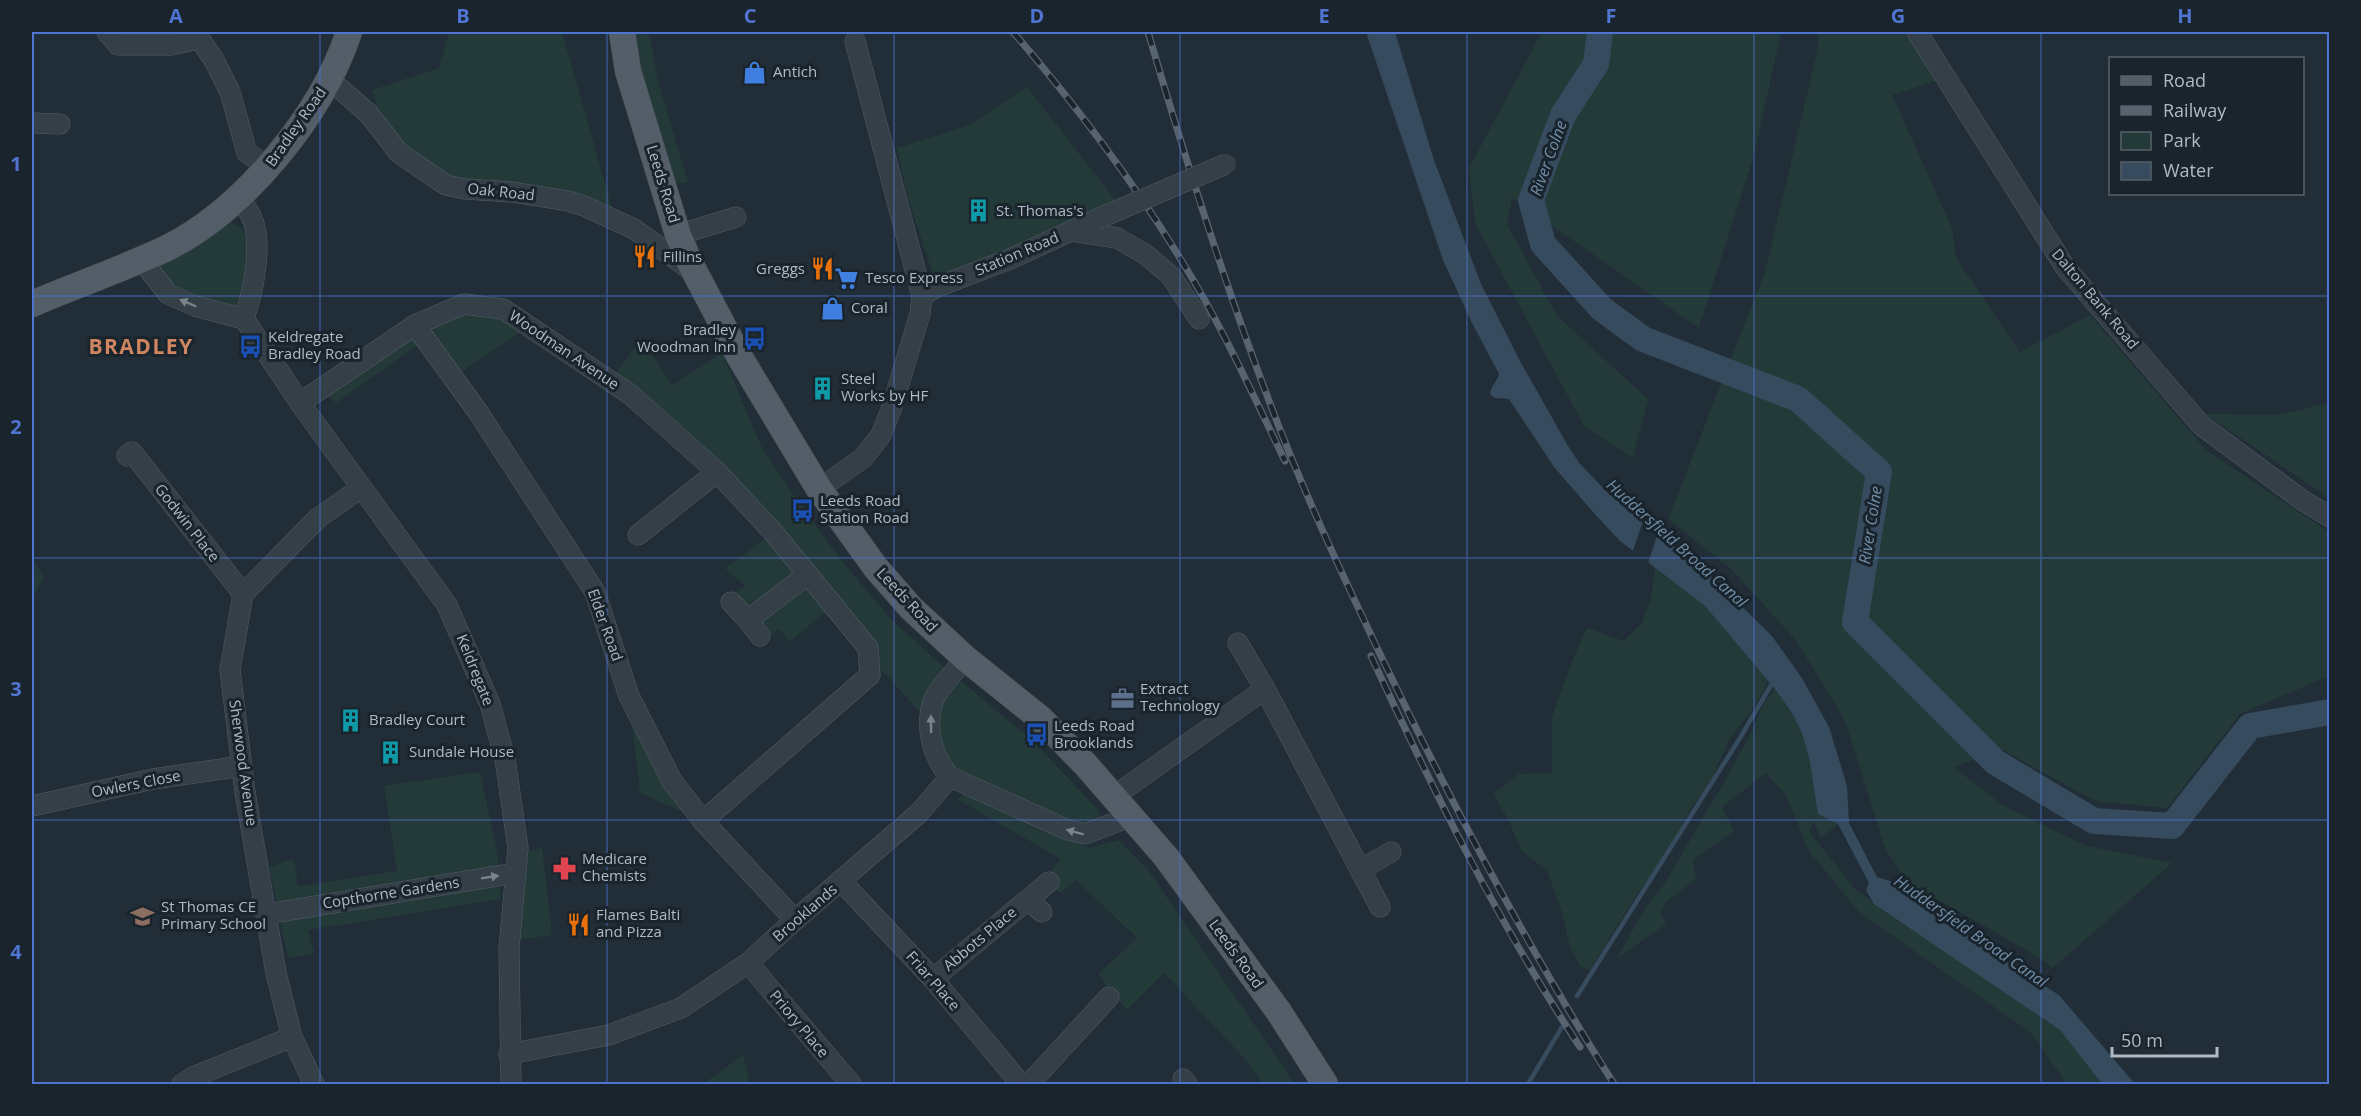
<svg xmlns="http://www.w3.org/2000/svg" width="2361" height="1116" viewBox="0 0 2361 1116" font-family="'Open Sans',sans-serif">
	<style>
		.green { fill: #243a39 }
		.water { fill: #364b5e }
		.pier { fill: #212d37 }
		.lines { fill: none; stroke-linecap: round; stroke-linejoin: round }
		.stream { stroke: #364b5e; stroke-width: 4.5 }
		.river { stroke: #364b5e; stroke-width: 26 }
		.minor-casing { stroke: #525d66; stroke-width: 21 }
		.major-casing { stroke: #3e4851; stroke-width: 27 }
		.minor { stroke: #353f48; stroke-width: 20 }
		.major { stroke: #535e68; stroke-width: 26 }
		.rail-casing { stroke: #57636f; stroke-width: 7 }
		.rail { stroke: #1a242c; stroke-width: 4.5; stroke-dasharray: 14; stroke-linecap: butt }
		.minor-bridge-casing { stroke: #525d66; stroke-width: 21; stroke-linecap: butt }
		.minor-bridge { stroke: #353f48; stroke-width: 20 }
		.oneway { fill: #78838c }
		.grid { fill: none; stroke: #5074d1; stroke-width: 1.5; stroke-opacity: 0.55 }
		.labels { text-anchor: middle; stroke-width: 6; stroke-linejoin: round; paint-order: stroke }
		.poi-label { font-size: 15px; fill: #afbac4; stroke: #1a242c; text-anchor: start }
		.street-label { font-size: 15px; fill: #afbac4; stroke: #1a242c }
		.water-label { font-size: 16px; font-style: italic; fill: #708ea8; stroke: #1a242c }
		.district-label { font-size: 21px; font-weight: bold; letter-spacing: 1.5px; fill: #cf8560; stroke: #1a242c }
		.neatline { fill: none; stroke: #5074d1; stroke-width: 2 }
		.grid-label { font-size: 20px; text-anchor: middle; font-weight: bold; fill: #5074d1 }
	</style>
	<rect width="100%" height="100%" fill="#212d37"/>
	<g class="green">
		<polygon points="449,32 562,32 612,208 551,189 453,180 404,146 376,104 372,90 439,68"/>
		<polygon points="633,32 649,32 658,81 688,182 673,183 641,74"/>
		<polygon points="1542,32 1781,32 1755,152 1699,328 1512,198 1507,224 1557,316 1648,399 1633,458 1584,426 1475,223 1469,168"/>
		<polygon points="1818,32 1906,32 1936,81 1892,95 1952,228 1956,258 2020,352 2090,315 2206,450 2329,532 2329,676 2240,714 2167,808 2095,801 2001,749 1954,767 2002,805 2087,846 2172,863 2053,968 2027,950 1908,883 1885,849 1845,720 1795,639 1731,569 1668,519 1765,272 1818,48"/>
		<polygon points="1027,87 1116,201 936,284 908,199 897,148 970,125"/>
		<polygon points="218,214 242,229 252,243 244,319 195,306 141,259"/>
		<polygon points="454,311 501,317 524,330 452,378 422,342 336,403 326,393"/>
		<polygon points="641,339 672,385 722,353 761,446 794,496 842,561 891,619 946,669 944,676 924,696 920,712 878,666 838,601 790,642 779,629 762,642 724,600 745,586 725,568 769,536 615,374"/>
		<polygon points="2329,403 2329,498 2205,414 2278,415"/>
		<polygon points="32,558 44,576 34,595 32,594"/>
		<polygon points="1655,568 1705,606 1768,681 1757,703 1729,740 1713,776 1687,815 1661,863 1635,897 1590,970 1580,966 1570,947 1561,909 1547,871 1521,850 1508,819 1493,794 1519,774 1552,773 1552,717 1572,661 1587,628 1624,641 1642,623 1651,598"/>
		<path d="M961,681L1034,742L1101,813C1093,829 1083,827 1067,824L955,768C944,753 932,719 942,702C946,694 955,687 961,681Z"/>
		<polygon points="1775,689 1792,713 1802,733 1810,762 1831,820 1838,824 1821,838 1814,823 1809,831 1854,888 1889,915 1958,960 2060,1030 2102,1084 2067,1084 2030,1032 1859,912 1809,851 1786,795 1766,773 1722,807 1734,831 1693,860 1696,879 1665,903 1661,914 1666,924 1617,958 1644,910 1663,886 1723,784 1749,737 1765,701"/>
		<polygon points="629,696 699,819 640,793"/>
		<polygon points="480,772 497,852 501,899 308,930 314,953 288,958 269,867 294,859 298,886 397,871 384,786"/>
		<polygon points="966,792 1040,829 1090,848 1119,840 1148,870 1295,1084 1264,1084 1245,1059 1164,973 1127,1010 1098,974 1137,938 1076,880 1060,893 1045,877 1061,859 957,799"/>
		<polygon points="542,848 552,935 517,940 523,852"/>
		<polygon points="743,1055 750,1084 699,1084 706,1082"/>
	</g>
	<path class="water" d="M1366,32H1395L1434,160L1481,284L1520,361L1568,446L1580,464L1609,494L1711,576L1772,636L1802,678L1829,727L1847,786L1849,823L1877,877L1893,882L1930,910L1988,950L2059,995L2135,1084H2102L2060,1030L1874,904L1866,890L1869,883L1838,824L1818,814L1810,762L1802,733L1792,713L1775,689L1705,606L1620,541L1593,512L1554,467L1509,399L1495,398L1490,394C1491,385 1497,382 1499,374L1471,321L1443,260Z"/>
	<polygon class="pier" points="1644,518 1659,530 1647,566 1632,554"/>
	<g class="lines">
		<g class="stream">
			<polyline points="1577,996 1740,738 1774,680"/>
			<polyline points="1528,1084 1562,1027"/>
		</g>
		<polyline class="river" points="1600,32 1596,64 1563,115 1531,200 1543,244 1602,309 1643,339 1798,399 1879,472 1855,622 1995,762 2094,821 2172,826 2250,726 2330,712"/>
		<defs>
			<g id="minor">
				<polyline points="107,32 118,45 171,45 199,39"/>
				<polyline points="195,32 214,60 230,92 247,153 269,167"/>
				<polyline points="1917,32 2065,267 2201,425 2302,500 2330,517"/>
				<polyline points="855,41 922,296"/>
				<polyline points="329,79 369,114 399,153 446,185 465,189 512,192 568,201 584,206 634,229 695,273"/>
				<polyline points="32,123 60,124"/>
				<path d="M237,196C242,202 248,209 251,216C264,242 253,292 244,319"/>
				<polyline points="1072,231 1117,238 1145,254 1171,276 1199,319"/>
				<polyline points="678,235 736,217"/>
				<polyline points="141,259 168,294 195,306 244,319 300,403 447,605 490,704 505,759 518,848 509,948 511,1084"/>
				<polyline points="415,325 478,412 595,592 629,696 672,781 703,821 795,920"/>
				<polyline points="300,403 415,325 464,304 503,309 631,395 717,472 773,532 868,648 870,675 703,821"/>
				<polyline points="127,456 132,452 243,594"/>
				<polyline points="819,489 863,458 881,435 892,407 920,314 922,296 937,287 1010,259 1095,220"/>
				<polyline points="638,535 717,472"/>
				<polyline points="731,602 748,620 808,574"/>
				<polyline points="748,620 760,636"/>
				<polyline points="1238,643 1265,689"/>
				<path d="M965,658C957,670 939,687 934,699C924,726 932,756 950,777L1068,830L1085,834L1130,817"/>
				<polyline points="1113,797 1265,689 1380,907"/>
				<polyline points="32,806 153,779 242,766"/>
				<polyline points="1360,870 1391,852"/>
				<polyline points="841,881 933,979 1021,1084"/>
				<polyline points="1028,900 1042,912"/>
				<polyline points="267,914 515,873"/>
				<polyline points="748,963 851,1084"/>
				<polyline points="933,979 1049,882"/>
				<polyline points="509,1054 609,1035 681,1008 748,963 795,920 918,814 950,777"/>
				<polyline points="1183,1079 1187,1084"/>
				<polyline points="182,1084 193,1077 292,1037"/>
				<polyline points="314,1084 292,1037 276,973 245,792 230,670 243,594 318,518 361,488"/>
				<polyline points="1029,1084 1109,997"/>
			</g>
			<g id="major">
				<polyline points="622,32 628,71 678,235 690,263 739,356 819,489 876,568 911,608 965,658 1041,719 1085,764 1166,857 1279,1012 1325,1084"/>
				<path d="M32,304C76,285 123,269 167,248C245,209 322,114 349,32"/>
			</g>
		</defs>
		<use href="#minor" class="minor-casing"/>
		<use href="#major" class="major-casing"/>
		<use href="#minor" class="minor"/>
		<use href="#major" class="major"/>
		<defs>
			<g id="rail">
				<path d="M1013,32C1075,104 1133,181 1183,263C1222,326 1253,395 1285,461"/>
				<path d="M1148,32C1185,158 1224,283 1271,406C1303,491 1342,574 1381,656C1451,803 1527,947 1614,1084"/>
				<path d="M1371,656C1433,790 1498,923 1580,1047"/>
			</g>
		</defs>
		<use href="#rail" class="rail-casing"/>
		<use href="#rail" class="rail"/>
		<defs>
			<polyline id="minor-bridge" points="1095,220 1226,164"/>
		</defs>
		<use href="#minor-bridge" class="minor-bridge-casing"/>
		<use href="#minor-bridge" class="minor-bridge"/>
	</g>
	<defs><path id="oneway-solid" d="M-6-.8H1V-3.2L6.5 0L1 3.2V.8H-6Z" transform="scale(1.5)"/></defs>
	<g class="oneway">
		<use href="#oneway-solid" transform="translate(188 303) rotate(-157)"/>
		<use href="#oneway-solid" transform="translate(931 724) rotate(-91)"/>
		<use href="#oneway-solid" transform="translate(1075 832) rotate(-165)"/>
		<use href="#oneway-solid" transform="translate(490 877) rotate(-9)"/>
	</g>
	<path class="grid" d="M320,32V1084M607,32V1084M894,32V1084M1180,32V1084M1467,32V1084M1754,32V1084M2041,32V1084M32,296H2330M32,558H2330M32,820H2330"/>
	<defs>
		<symbol id="shop-bare" viewBox="-9 -9 18 18"><path d="M-5-2.5h2.3a2.7 3.5 0 0 1 5.4 0H5L5.5 6h-11ZM-1.5-2.5h3a1.5 2.3 0 0 0-3 0Z" fill="#3f7fe0" stroke="#1a242c" stroke-width="2.5" paint-order="stroke"/></symbol>
		<symbol id="building-bare" viewBox="-9 -9 18 18"><path d="M-4-6H4V6H1V3H-1V6H-4ZM-2.5-4.3h1.7v1.8h-1.7ZM.8-4.3h1.7v1.8H.8ZM-2.5-1h1.7V.8h-1.7ZM.8-1h1.7V.8H.8Z" fill="#0f9aa8" stroke="#1a242c" stroke-width="2.5" paint-order="stroke"/></symbol>
		<symbol id="restaurant-bare" viewBox="-9 -9 18 18"><path d="M-5-6h1v4h1v-4h1v4h1v-4h1v5L-1.5 .5V6h-2V.5L-5-1ZM5-6V6H3V1.5H1.5Q1.5-4 5-6Z" fill="#e8710a" stroke="#1a242c" stroke-width="2.5" paint-order="stroke"/></symbol>
		<symbol id="supermarket-bare" viewBox="-9 -9 18 18"><path d="M-6-5.5h2.5l.6 2H6L4.5 2H-2.5L-4.4-4H-6ZM-1.5 3.2a1.3 1.3 0 1 0 .1 0ZM3 3.2a1.3 1.3 0 1 0 .1 0Z" fill="#3f7fe0" stroke="#1a242c" stroke-width="2.5" paint-order="stroke"/></symbol>
		<symbol id="bus-bare" viewBox="-9 -9 18 18"><path d="M-5-6H5V4H4V6H2V4H-2V6H-4V4H-5ZM-3.5-4V0h7V-4ZM-3.5 1.2v1.5H-2V1.2ZM2 1.2v1.5H3.5V1.2Z" fill="#1a4fb4" stroke="#1a242c" stroke-width="2.5" paint-order="stroke"/></symbol>
		<symbol id="office-bare" viewBox="-9 -9 18 18"><path d="M-6-3h4V-5.5h4V-3h4V5H-6ZM-1-4.5V-3h2v-1.5ZM-6 0V1H6V0Z" fill="#5c6f8a" stroke="#1a242c" stroke-width="2.5" paint-order="stroke"/></symbol>
		<symbol id="pharmacy-bare" viewBox="-9 -9 18 18"><path d="M-2-6h4v4h4v4h-4v4h-4v-4h-4v-4h4Z" fill="#e0444e" stroke="#1a242c" stroke-width="2.5" paint-order="stroke"/></symbol>
		<symbol id="school-bare" viewBox="-9 -9 18 18"><path d="M0-5L7-2L0 1L-7-2ZM-4 1L0 2.5L4 1V4Q0 6-4 4Z" fill="#8d6e63" stroke="#1a242c" stroke-width="2.5" paint-order="stroke"/></symbol>
	</defs>
	<g fill-rule="evenodd">
		<use href="#shop-bare" x="738" y="56" width="33" height="33"/>
		<use href="#building-bare" x="962" y="194" width="33" height="33"/>
		<use href="#restaurant-bare" x="628" y="240" width="33" height="33"/>
		<use href="#restaurant-bare" x="806" y="252" width="33" height="33"/>
		<use href="#supermarket-bare" x="830" y="262" width="33" height="33"/>
		<use href="#shop-bare" x="816" y="292" width="33" height="33"/>
		<use href="#bus-bare" x="738" y="322" width="33" height="33"/>
		<use href="#bus-bare" x="234" y="330" width="33" height="33"/>
		<use href="#building-bare" x="806" y="372" width="33" height="33"/>
		<use href="#bus-bare" x="786" y="494" width="33" height="33"/>
		<use href="#office-bare" x="1106" y="682" width="33" height="33"/>
		<use href="#building-bare" x="334" y="704" width="33" height="33"/>
		<use href="#bus-bare" x="1020" y="718" width="33" height="33"/>
		<use href="#building-bare" x="374" y="736" width="33" height="33"/>
		<use href="#pharmacy-bare" x="548" y="852" width="33" height="33"/>
		<use href="#school-bare" x="126" y="900" width="33" height="33"/>
		<use href="#restaurant-bare" x="562" y="908" width="33" height="33"/>
	</g>
	<g class="labels">
		<g class="poi-label">
			<text x="773" y="77">Antich</text>
			<text x="996" y="216">St. Thomas's</text>
			<text x="663" y="262">Fillins</text>
			<text x="805" y="274" text-anchor="end">Greggs</text>
			<text x="865" y="283">Tesco Express</text>
			<text x="851" y="313">Coral</text>
			<text x="736" y="335" text-anchor="end">Bradley<tspan x="736" dy="17">Woodman Inn</tspan></text>
			<text x="268" y="342">Keldregate<tspan x="268" dy="17">Bradley Road</tspan></text>
			<text x="841" y="384">Steel<tspan x="841" dy="17">Works by HF</tspan></text>
			<text x="820" y="506">Leeds Road<tspan x="820" dy="17">Station Road</tspan></text>
			<text x="1140" y="694">Extract<tspan x="1140" dy="17">Technology</tspan></text>
			<text x="369" y="725">Bradley Court</text>
			<text x="1054" y="731">Leeds Road<tspan x="1054" dy="17">Brooklands</tspan></text>
			<text x="409" y="757">Sundale House</text>
			<text x="582" y="864">Medicare<tspan x="582" dy="17">Chemists</tspan></text>
			<text x="161" y="912">St Thomas CE<tspan x="161" dy="17">Primary School</tspan></text>
			<text x="596" y="920">Flames Balti<tspan x="596" dy="17">and Pizza</tspan></text>
		</g>
		<g class="street-label">
			<text transform="translate(296 127) rotate(-55)" y="5">Bradley Road</text>
			<text transform="translate(663 184) rotate(73)" y="5">Leeds Road</text>
			<text transform="translate(501 192) rotate(6)" y="5">Oak Road</text>
			<text transform="translate(1017 254) rotate(-23)" y="5">Station Road</text>
			<text transform="translate(2095 299) rotate(50)" y="5">Dalton Bank Road</text>
			<text transform="translate(564 350) rotate(34)" y="5">Woodman Avenue</text>
			<text transform="translate(187 523) rotate(52)" y="5">Godwin Place</text>
			<text transform="translate(907 600) rotate(47)" y="5">Leeds Road</text>
			<text transform="translate(605 625) rotate(70)" y="5">Elder Road</text>
			<text transform="translate(475 670) rotate(68)" y="5">Keldregate</text>
			<text transform="translate(243 763) rotate(82)" y="5">Sherwood Avenue</text>
			<text transform="translate(136 784) rotate(-11)" y="5">Owlers Close</text>
			<text transform="translate(391 893) rotate(-9)" y="5">Copthorne Gardens</text>
			<text transform="translate(805 913) rotate(-41)" y="5">Brooklands</text>
			<text transform="translate(980 939) rotate(-40)" y="5">Abbots Place</text>
			<text transform="translate(1236 954) rotate(54)" y="5">Leeds Road</text>
			<text transform="translate(933 981) rotate(49)" y="5">Friar Place</text>
			<text transform="translate(799 1024) rotate(50)" y="5">Priory Place</text>
		</g>
		<g class="water-label">
			<text transform="translate(1548 158) rotate(-70)" y="6">River Colne</text>
			<text transform="translate(1870 525) rotate(-81)" y="6">River Colne</text>
			<text transform="translate(1677 543) rotate(42)" y="6">Huddersfield Broad Canal</text>
			<text transform="translate(1971 931) rotate(35)" y="6">Huddersfield Broad Canal</text>
		</g>
		<g class="district-label">
			<text x="141" y="354">BRADLEY</text>
		</g>
	</g>
	<rect width="2361" height="1116" fill="none" stroke="#1a242c" stroke-width="66"/>
	<rect x="2109" y="57" width="195" height="138" fill="#1a242c" stroke="#566069" stroke-width="1.5"/>
	<rect x="2121" y="76" width="30" height="9" fill="#535e68" stroke="#566069" stroke-width="1.5"/>
	<text x="2163" y="87" font-size="18" fill="#afbac4">Road</text>
	<rect x="2121" y="106" width="30" height="9" fill="#57636f" stroke="#566069" stroke-width="1.5"/>
	<text x="2163" y="117" font-size="18" fill="#afbac4">Railway</text>
	<rect x="2121" y="132" width="30" height="18" fill="#243a39" stroke="#566069" stroke-width="1.5"/>
	<text x="2163" y="147" font-size="18" fill="#afbac4">Park</text>
	<rect x="2121" y="162" width="30" height="18" fill="#364b5e" stroke="#566069" stroke-width="1.5"/>
	<text x="2163" y="177" font-size="18" fill="#afbac4">Water</text>
	<path d="M2112 1047v9h105v-9" fill="none" stroke="#afbac4" stroke-width="3"/>
	<text x="2121" y="1047" font-size="18" fill="#afbac4" stroke="#1a242c" stroke-width="4.5" paint-order="stroke">50 m</text>
	<rect x="33" y="33" width="2295" height="1050" class="neatline"/>
	<g class="grid-label">
		<text x="176" y="23">A</text>
		<text x="463" y="23">B</text>
		<text x="750" y="23">C</text>
		<text x="1037" y="23">D</text>
		<text x="1324" y="23">E</text>
		<text x="1611" y="23">F</text>
		<text x="1898" y="23">G</text>
		<text x="2185" y="23">H</text>
		<text x="16" y="171">1</text>
		<text x="16" y="434">2</text>
		<text x="16" y="696">3</text>
		<text x="16" y="959">4</text>
	</g>
</svg>
